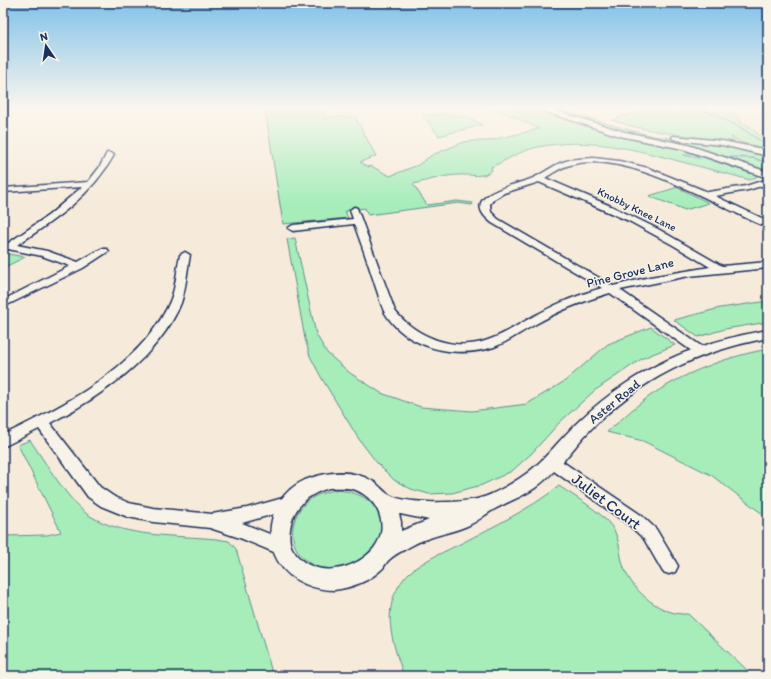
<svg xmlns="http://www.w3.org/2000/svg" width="771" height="679" viewBox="0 0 771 679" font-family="Itim,sans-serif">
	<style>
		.built { fill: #f5e1c9 }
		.green { fill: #a6edba; stroke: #608e8c }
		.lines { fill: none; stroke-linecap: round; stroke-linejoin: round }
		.stream { stroke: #5e93b2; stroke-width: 1.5 }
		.minor-casing { stroke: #1b2f5e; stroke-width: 3 }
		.tertiary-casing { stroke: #1b2f5e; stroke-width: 3 }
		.minor { fill: #f7f3e8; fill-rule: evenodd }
		.tertiary { fill: #f7f3e8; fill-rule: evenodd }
		.labels { text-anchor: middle; stroke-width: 3; stroke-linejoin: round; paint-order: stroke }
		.far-street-label { font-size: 11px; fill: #1b2f5e; stroke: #f7f3e8 }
		.street-label { font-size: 13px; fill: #1b2f5e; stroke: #f7f3e8 }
		.near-street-label { font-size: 16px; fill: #1b2f5e; stroke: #f7f3e8 }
	</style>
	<rect width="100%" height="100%" fill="#f6ebda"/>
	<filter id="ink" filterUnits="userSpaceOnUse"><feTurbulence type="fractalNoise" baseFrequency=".025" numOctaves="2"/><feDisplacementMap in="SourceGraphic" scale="8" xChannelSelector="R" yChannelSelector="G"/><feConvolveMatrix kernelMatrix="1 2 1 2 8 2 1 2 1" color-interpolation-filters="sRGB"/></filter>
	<g filter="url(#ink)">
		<polygon class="built" points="701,109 768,109 768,149 735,142"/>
		<g class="green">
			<path d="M265,109H325L324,117H355L376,156L360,162L368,167L371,166L390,176L418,165L432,155L464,142L473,141H488L539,129L515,117L493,109H532L625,138L670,146L758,176L750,180C728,174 705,168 682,162C635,149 587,137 538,147C519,151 508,160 491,167L492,170C484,179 469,174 459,175C445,175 427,181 413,184L427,205L457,201L473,203L472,205L458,203L368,215L365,208L345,211L348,218L283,224Z"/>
			<polygon points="544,109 558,109 626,129 653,136 717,143 768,154 768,173 690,148 638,137"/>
			<path d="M647,109H701L710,112L725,113L739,118L737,120C750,124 756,134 767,141L768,149L742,143L731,137L735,142C692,135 653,134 611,120Z"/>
			<polygon points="444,114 468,117 482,125 439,136 423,115"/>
			<polygon points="678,187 681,189 709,203 685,210 649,196"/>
			<polygon points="295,238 316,334 327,353 350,373 381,393 421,407 472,411 527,404 565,381 608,344 651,327 675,345 643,358 594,391 559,423 532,453 512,471 482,485 452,493 429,494 411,489 394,480 377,463 358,438 321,377 310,356 305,339 287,239"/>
			<polygon points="3,253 25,257 3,268"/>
			<polygon points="768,301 768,322 725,329 698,337 674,320 720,308"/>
			<path d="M768,349V518L711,475L643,441L607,432C620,421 633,408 647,398C683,373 725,357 768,349Z"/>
			<path d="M30,440C43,459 71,505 90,516C127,538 175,535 216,539L229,541L236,549L273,676H3V536L47,535L61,532L18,445Z"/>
			<path d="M559,486C575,497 601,511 612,527C621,540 619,555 624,568C633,592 662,616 688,614L748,671L750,676H404C396,653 386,627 392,602C394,593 402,579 409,573C424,560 444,552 462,543C494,526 530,509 559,486Z"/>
			<path d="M335,490C404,493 389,569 336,569C325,570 316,568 307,561C286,546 289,515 309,500C317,494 326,492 335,490Z"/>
		</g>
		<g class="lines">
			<g class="stream">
				<polyline points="701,109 740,127 768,146"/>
				<polyline points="684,155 700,158"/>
				<polyline points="765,156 768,160"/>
				<polyline points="725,157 753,158 768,163"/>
			</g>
			<defs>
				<g id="minor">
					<path d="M107,153H110L114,155C92,195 55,220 17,245L47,251L78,262L101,249H107L109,251L83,268L3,307V300L70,266L42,256L3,248V244H7L49,215L82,187L3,192V188L88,182L99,168Z"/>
					<path d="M594,158L619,161L648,168L708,192L746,186L768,179V184L748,190L715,196L768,221V227C754,223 739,214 726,208C686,188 614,151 570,165C561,167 553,173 545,178L613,207L658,229L722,266L768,262V268L689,276L620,290L704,348L706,351L704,354H696L610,293C583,301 558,311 534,325C521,332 508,342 494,347C456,359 407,349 385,313C381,306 379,296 376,288C369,266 362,245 354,224L293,231L288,228L293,225L353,219L350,210L354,207L357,208L395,311C417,338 455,352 488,340C507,334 523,321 540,313C560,302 581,294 602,288L492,223C457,196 511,186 528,180C541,176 551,166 563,162C573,158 584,159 594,158ZM539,182L629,221L673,245L710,267L650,277L613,286L498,219L491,212L490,204L494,199L504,193Z"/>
					<path d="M185,252L190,255C187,271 186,288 181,303C160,356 99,398 50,423L100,487L113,496L129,503L153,508L212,514L247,508L290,496L296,498L298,503L296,508L242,523L287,541L290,547L287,553L281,555L240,538L210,528L153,522L128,517L101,506L88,497L39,429L3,447V435C62,407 136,369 167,308C176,292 176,273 180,255Z"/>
					<polygon points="552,456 557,458 641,515 656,529 678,566 675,572 669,574 663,572 644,539 629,525 547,466 544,462 547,458"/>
				</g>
				<g id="tertiary">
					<polygon points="537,109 549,109 625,132 688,145 768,172 768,178 683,149 620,136"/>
					<polygon points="673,136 722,141 768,150 768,156 722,145 676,140 672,138"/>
					<path d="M768,330V338C696,352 641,378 589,431C571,450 557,472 535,488C522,497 507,502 493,510C484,515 477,522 467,526C448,534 428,536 411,546C404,550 395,554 390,559C387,561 385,565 383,568C370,581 351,588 334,590C324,590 314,588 305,584C258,565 260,500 305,480C328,471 353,469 374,482C380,486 383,491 388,494C404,505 458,503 477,499C491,496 508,486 520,478C544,463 560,438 581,419C638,367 693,343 768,330ZM329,488C338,488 348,487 356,490C379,500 390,527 374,548C355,572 311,580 293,550C289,544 289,536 290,529C293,507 308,494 329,488ZM399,514H400L429,520L401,531V522Z"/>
				</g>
			</defs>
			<use href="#minor" class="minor-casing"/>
			<use href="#tertiary" class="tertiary-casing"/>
			<use href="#minor" class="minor"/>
			<use href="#tertiary" class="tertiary"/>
		</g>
	</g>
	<linearGradient id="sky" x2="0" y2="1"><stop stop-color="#82c2e9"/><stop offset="0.53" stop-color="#fbf6ee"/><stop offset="1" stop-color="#fbf6ee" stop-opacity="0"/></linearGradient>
	<rect width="771" height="204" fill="url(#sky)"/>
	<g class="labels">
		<g class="far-street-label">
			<text transform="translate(637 209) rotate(26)" y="4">Knobby Knee Lane</text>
		</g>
		<g class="street-label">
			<text transform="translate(630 272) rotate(-14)" y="5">Pine Grove Lane</text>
			<text transform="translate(614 401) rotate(-39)" y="5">Aster Road</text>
		</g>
		<g class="near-street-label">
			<text transform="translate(607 501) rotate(37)" y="6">Juliet Court</text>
		</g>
	</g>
	<rect width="771" height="679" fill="none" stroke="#f7f3e8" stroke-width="16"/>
	<rect x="8" y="8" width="755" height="663" fill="none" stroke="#1b2f5e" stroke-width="1.5" filter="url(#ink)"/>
	<g transform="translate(46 46) rotate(347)" stroke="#f7f3e8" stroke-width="3" paint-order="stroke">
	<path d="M0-3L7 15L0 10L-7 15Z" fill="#1b2f5e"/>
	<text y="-6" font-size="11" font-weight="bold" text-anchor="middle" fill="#1b2f5e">N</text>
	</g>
</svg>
